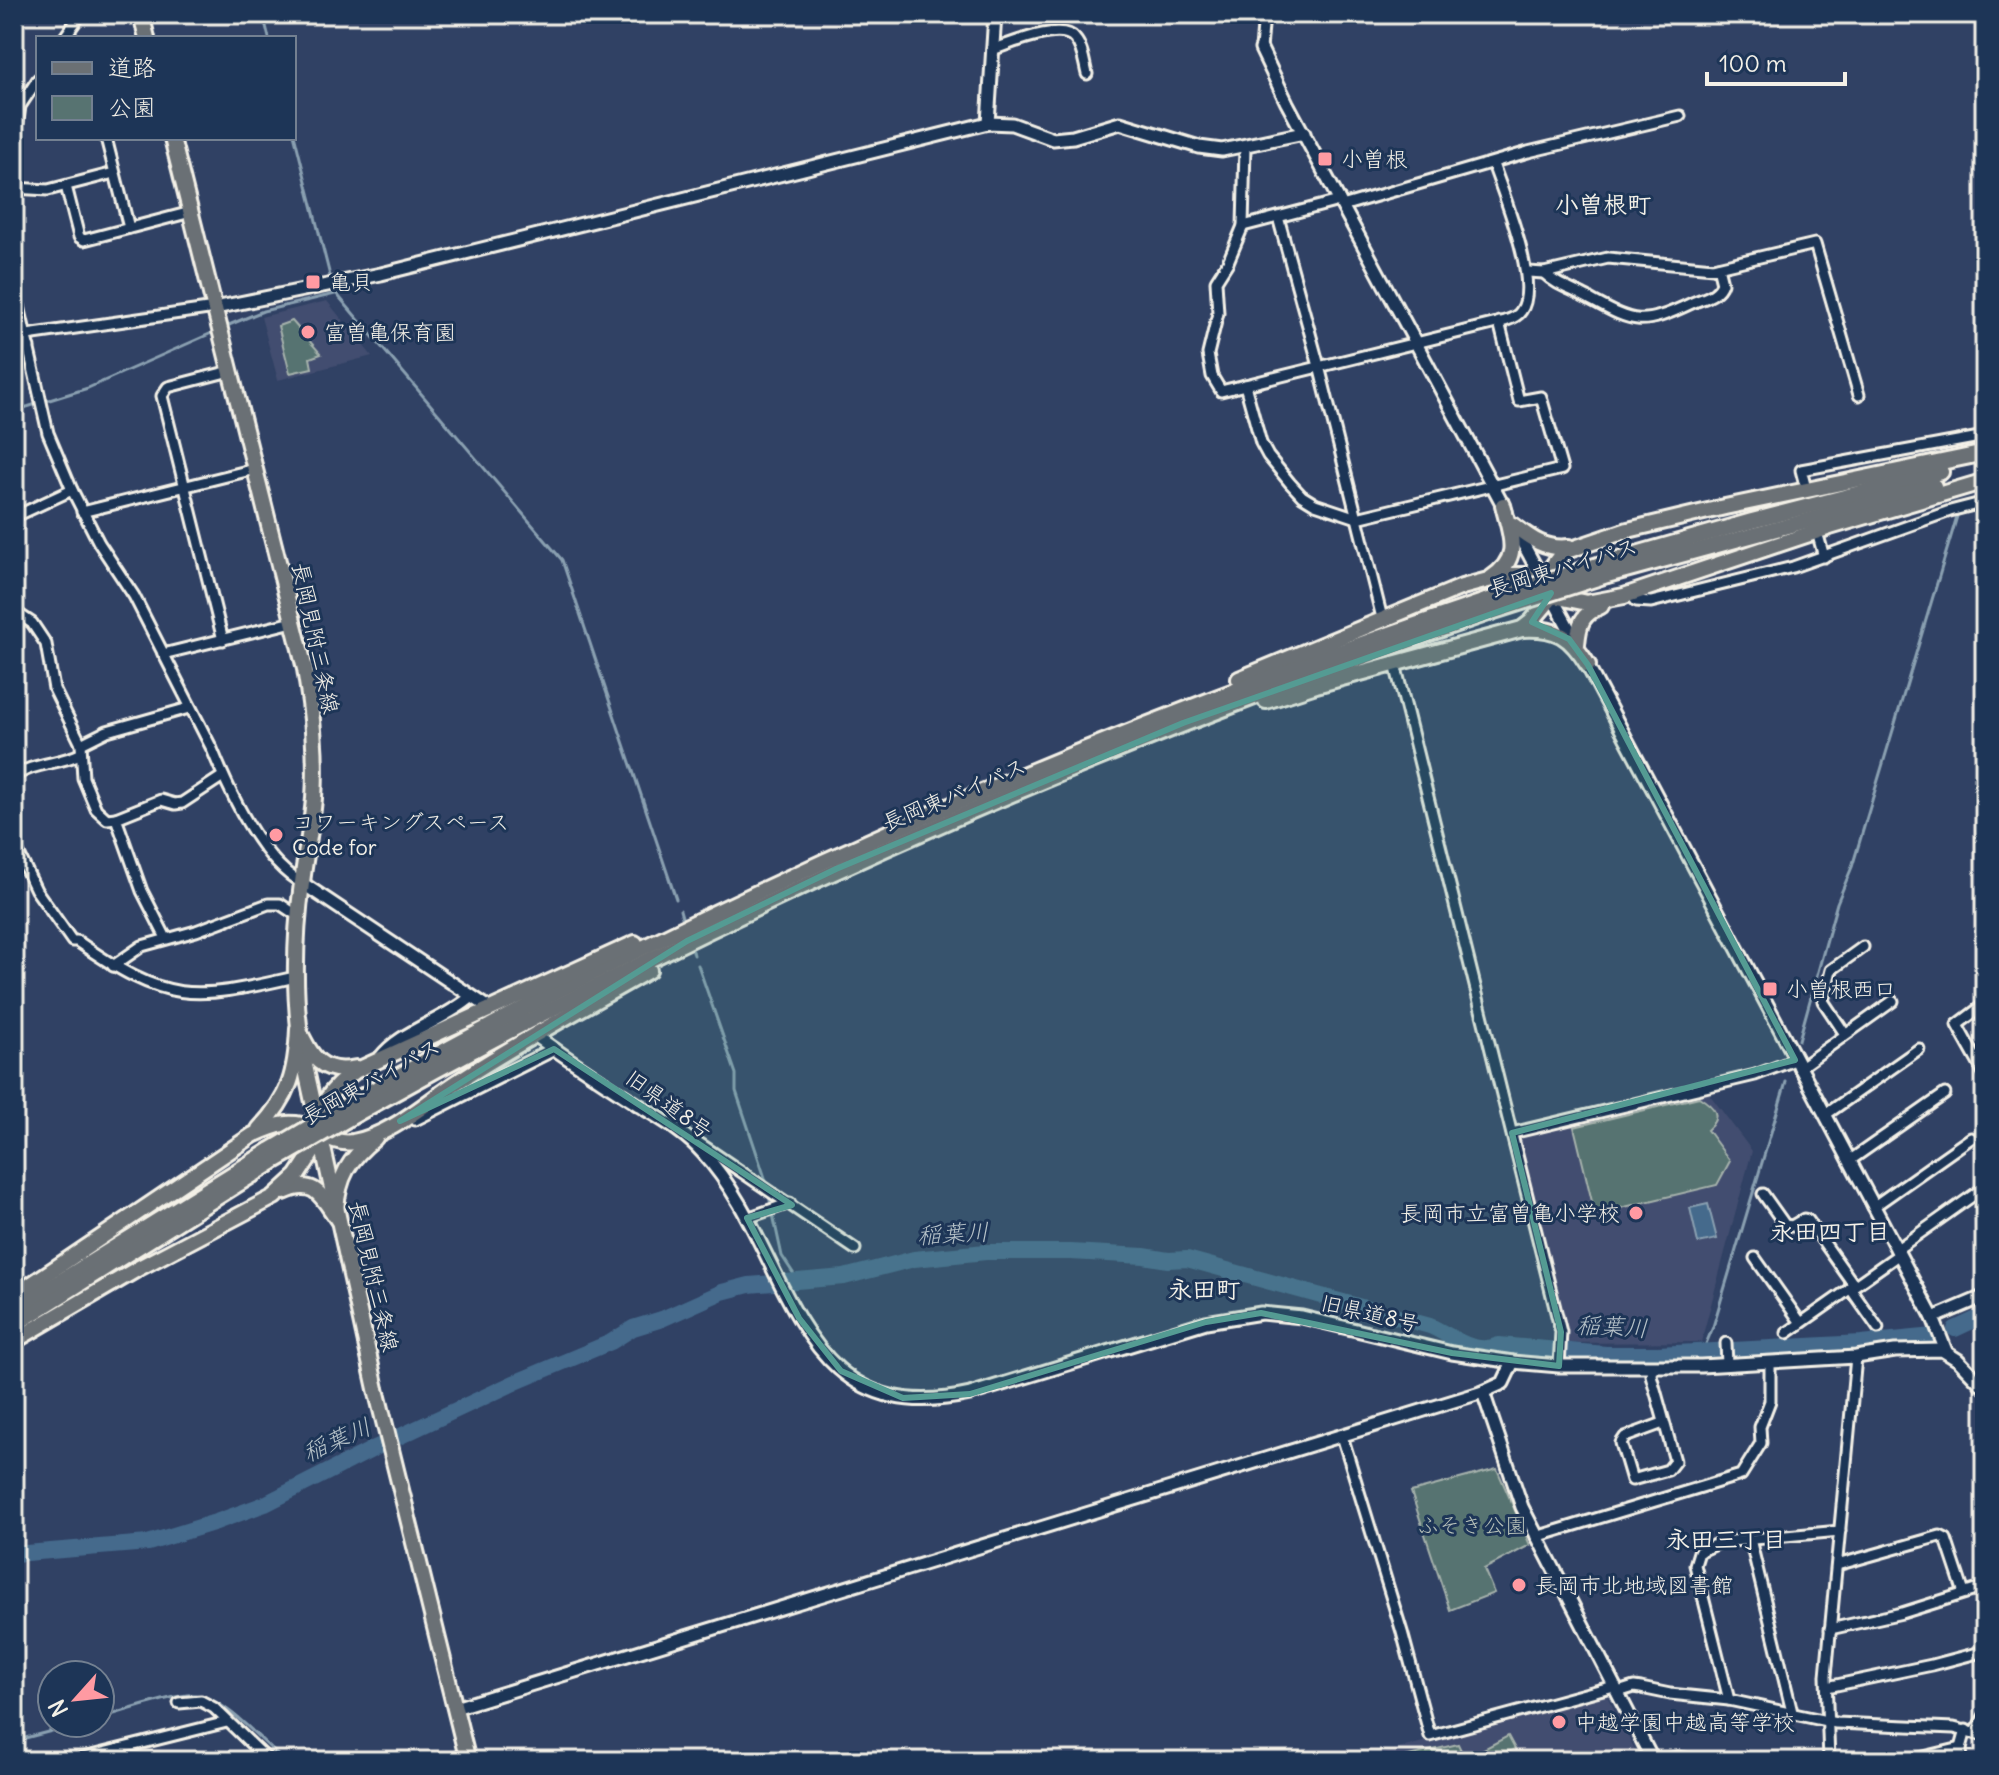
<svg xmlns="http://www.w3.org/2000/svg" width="1999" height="1775" viewBox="0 0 1999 1775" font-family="Delius,'Klee One',sans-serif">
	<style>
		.built { fill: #424d6f }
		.green { fill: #577371; stroke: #a6b2ac; stroke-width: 2 }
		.water { fill: #446a8c; stroke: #8aa0b1; stroke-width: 2 }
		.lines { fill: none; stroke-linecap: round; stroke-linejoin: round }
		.stream { stroke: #8aa0b1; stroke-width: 3 }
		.river { stroke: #446a8c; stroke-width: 16 }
		.minor-casing { stroke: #f4f1e8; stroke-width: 15 }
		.tertiary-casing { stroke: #f4f1e8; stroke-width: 17 }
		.primary-casing { stroke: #f4f1e8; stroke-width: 20 }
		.trunk-casing { stroke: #f4f1e8; stroke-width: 20 }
		.minor { stroke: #1d3557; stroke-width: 9 }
		.tertiary { stroke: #1d3557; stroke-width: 11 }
		.primary { stroke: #6b7074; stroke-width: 14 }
		.trunk { stroke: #6b7074; stroke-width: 14 }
		.trunk-bridge-casing { stroke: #f4f1e8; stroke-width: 20; stroke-linecap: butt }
		.trunk-bridge { stroke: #6b7074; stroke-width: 14 }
		.marked { fill: #549b93; fill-opacity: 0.2; stroke: #549b93; stroke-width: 6; stroke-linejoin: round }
		.poi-dot { fill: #ff9aa2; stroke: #1d3557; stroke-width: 3 }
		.labels { text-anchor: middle; stroke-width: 6; stroke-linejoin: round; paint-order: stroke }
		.poi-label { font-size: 22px; fill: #f4f1e8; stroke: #1d3557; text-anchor: start }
		.street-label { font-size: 22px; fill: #f4f1e8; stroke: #1d3557 }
		.park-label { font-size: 22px; fill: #b5bfb8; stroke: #1d3557 }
		.neighbourhood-label { font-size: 24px; font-weight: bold; fill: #f4f1e8; stroke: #1d3557 }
		.water-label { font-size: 24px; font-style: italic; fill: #b6c2c8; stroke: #1d3557 }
	</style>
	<rect width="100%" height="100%" fill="#304164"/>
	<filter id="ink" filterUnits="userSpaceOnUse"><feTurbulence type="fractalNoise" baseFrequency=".0125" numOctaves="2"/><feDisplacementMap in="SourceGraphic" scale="16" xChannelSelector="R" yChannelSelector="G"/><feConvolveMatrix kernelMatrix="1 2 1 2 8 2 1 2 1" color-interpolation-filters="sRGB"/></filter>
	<g filter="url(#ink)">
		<g class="built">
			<polygon points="327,301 372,356 278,380 261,317"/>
			<polygon points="1707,1091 1752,1151 1701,1342 1567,1343 1517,1138 1521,1135"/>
			<polygon points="1605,1692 1641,1761 1355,1761 1530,1712"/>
		</g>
		<g class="green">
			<polygon points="292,321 321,354 310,358 312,368 290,373 278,326"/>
			<path d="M1699,1097C1715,1107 1723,1116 1707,1130L1730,1161L1717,1185L1595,1214L1574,1127Z"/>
			<polygon points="1497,1469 1530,1545 1484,1569 1494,1593 1450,1610 1411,1492"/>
			<polygon points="1508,1736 1515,1749 1488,1761 1482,1750"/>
			<polygon points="1458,1744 1466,1761 1388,1761"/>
		</g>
		<polygon class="water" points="1708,1204 1717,1239 1698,1243 1690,1208"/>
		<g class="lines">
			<g class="stream">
				<polyline points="263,14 269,38"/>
				<polyline points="294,134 330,276"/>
				<polyline points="335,292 562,560 676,899"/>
				<polyline points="224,327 263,311 335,294"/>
				<polyline points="14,411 88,388 214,332"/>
				<polyline points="1982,432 1985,421"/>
				<polyline points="680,910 682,917"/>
				<polyline points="693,951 694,955"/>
				<polyline points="698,965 736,1074 736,1091 767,1184"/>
				<polyline points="1799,1040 1837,903 1852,867 1958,513"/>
				<polyline points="769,1196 782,1256 799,1282"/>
				<polyline points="1703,1351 1713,1327 1786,1082"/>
				<path d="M100,1718C123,1712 176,1693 196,1695C222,1696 265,1744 284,1761"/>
				<polyline points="14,1741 82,1723"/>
			</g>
			<g class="river">
				<polyline points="1955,1329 1985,1315"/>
				<path d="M14,1554L148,1543L216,1522L265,1504L377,1447L516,1382L611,1342L633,1328L662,1319L722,1292L749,1285L844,1277L914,1259L986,1252H1071L1144,1256L1168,1260L1187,1259L1430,1326C1453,1336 1472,1356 1499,1345L1606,1354H1658L1861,1343L1935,1336"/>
			</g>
			<defs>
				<g id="minor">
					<polyline points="64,38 81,14"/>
					<polyline points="1261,49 1264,14"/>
					<path d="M992,50C1010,44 1062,21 1075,39C1083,48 1084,63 1087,74"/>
					<polyline points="106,138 129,228"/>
					<path d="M1245,147L1243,226L1228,262L1216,281L1218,313L1208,354L1212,376L1221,391L1505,321C1511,319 1518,316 1521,311C1541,284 1503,194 1493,164"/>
					<polyline points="14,150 20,106 38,79"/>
					<polyline points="66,186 79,237 84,240 191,212"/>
					<polyline points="14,188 48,190 114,173"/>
					<polyline points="1342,206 1528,152 1680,116"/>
					<polyline points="1278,217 1319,366 1381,614"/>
					<polyline points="1243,226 1339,201"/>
					<polyline points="1528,272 1544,273 1608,258 1713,268 1815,244 1859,395"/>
					<path d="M1544,273C1555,284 1568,288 1582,295C1633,322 1637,329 1692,303C1703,298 1718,296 1722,283L1718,267"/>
					<path d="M14,284L48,433L72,490L99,543L134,596L212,749C229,791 261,861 302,883"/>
					<polyline points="27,335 215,308"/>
					<polyline points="14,351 29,347"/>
					<polyline points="1245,385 1261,443 1268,456 1290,483 1302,496 1315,504 1357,518 1562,469 1541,397 1519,401 1499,322"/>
					<polyline points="1805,485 1801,470 1985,436"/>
					<polyline points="82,512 255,469"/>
					<polyline points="14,517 72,490"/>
					<polyline points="1819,539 1824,557"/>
					<polyline points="1631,594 1636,601 1651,602 1793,567 1950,511 1985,502"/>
					<polyline points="14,611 32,623 46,644 54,689 81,744 83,778 96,809 107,819 116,818 142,891 166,938"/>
					<polyline points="223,640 162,396 168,387 230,371"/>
					<polyline points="163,654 293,622"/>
					<polyline points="1396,668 1561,1332 1559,1366"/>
					<polyline points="81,744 107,731 189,708"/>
					<path d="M14,777C31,763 60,764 80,754"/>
					<polyline points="116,818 161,800 175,804 182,803 223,776"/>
					<path d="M14,844L36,890L72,941H77C167,1004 191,1001 295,977"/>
					<polyline points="113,966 142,946 196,931 268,904 280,904 298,916"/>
					<polyline points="1985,1004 1957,1025 1985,1075"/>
					<polyline points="1845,1034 1823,1001 1831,970 1863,947"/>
					<polyline points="1799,1068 1893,1001"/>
					<polyline points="1825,1115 1919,1049"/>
					<polyline points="1512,1133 1755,1075 1795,1060"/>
					<polyline points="696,1141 855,1249"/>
					<polyline points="1849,1161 1945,1094"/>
					<polyline points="1763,1194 1785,1225 1792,1226 1804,1219 1808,1220 1854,1285"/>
					<polyline points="1873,1207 1971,1138"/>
					<polyline points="747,1218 790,1203"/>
					<polyline points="1896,1250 1985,1187"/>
					<polyline points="1755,1258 1801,1323"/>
					<polyline points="1850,1288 1878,1328"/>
					<polyline points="1787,1333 1898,1255"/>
					<polyline points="1726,1343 1727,1364"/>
					<polyline points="1652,1367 1651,1375 1675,1461 1668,1470 1632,1480 1621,1443 1625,1437 1663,1423"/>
					<polyline points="1342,1436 1402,1632 1430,1736 1614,1686"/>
					<polyline points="1536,1537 1741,1475 1761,1443 1760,1427 1770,1401 1770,1362"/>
					<polyline points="1750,1539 1792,1712"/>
					<polyline points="1837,1565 1940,1536 1946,1539 1964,1593"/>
					<polyline points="1830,1629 1902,1613 1985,1587"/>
					<polyline points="1827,1687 1932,1665 1985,1651"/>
					<polyline points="1618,1692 1634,1687 1641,1688 1670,1694 1729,1700 1836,1723 1954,1728 1985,1736"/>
					<polyline points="1729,1700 1695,1565 1699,1552 1721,1542 1840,1531"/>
					<polyline points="179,1703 201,1701 214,1708 269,1761"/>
					<polyline points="1975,1732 1985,1715"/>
					<polyline points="71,1761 227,1722"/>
					<polyline points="1658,1761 1677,1757 1704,1761"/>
					<polyline points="1829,1761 1826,1676 1856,1357"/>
					<polyline points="1907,1761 1961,1748"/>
					<polyline points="1962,1761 1961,1748 1966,1730"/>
				</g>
				<g id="tertiary">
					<polyline points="1261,49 1287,103 1506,511"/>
					<polyline points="988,123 995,14"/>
					<polyline points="215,308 381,274 988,123 1012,124 1053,139 1073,137 1120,123 1199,147 1222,150 1304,133"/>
					<polyline points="1514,527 1578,645"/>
					<polyline points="1585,661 1933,1318 1946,1351"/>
					<polyline points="302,883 485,1005"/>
					<path d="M539,1038C572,1062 606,1084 640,1106C662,1120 686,1133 703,1153C792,1249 791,1434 970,1394L1206,1322L1261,1313L1302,1317L1452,1353L1513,1362L1559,1366H1701L1856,1357L1895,1351L1942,1350L1958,1360L1985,1388"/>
					<path d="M380,1058C400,1031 444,1021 471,997"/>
					<polyline points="415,1119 554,1049"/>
					<polyline points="1933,1318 1985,1296"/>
					<polyline points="1483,1392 1522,1507 1653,1761"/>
					<polyline points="455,1708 1483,1392 1503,1383 1513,1362"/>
				</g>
				<g id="primary">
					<polyline points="141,14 147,38"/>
					<path d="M172,138L305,669C312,712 317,754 314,798C312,826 305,855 302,883C294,942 293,1002 304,1061L376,1389L468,1761"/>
				</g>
				<g id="trunk">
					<path d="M1513,525C1531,539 1546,550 1569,547"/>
					<polyline points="1601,564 1752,521 1941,472"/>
					<polyline points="1607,575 1934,486"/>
					<path d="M1491,578C1523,557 1510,535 1503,505"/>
					<path d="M1522,629C1557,627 1570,636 1588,665"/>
					<path d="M1577,644C1579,623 1582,614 1601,606"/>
					<polyline points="1239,679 1462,587 1507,575 1530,575 1543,579 1563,552 1628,530 1725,507 1985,453"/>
					<polyline points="1266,701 1316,685 1522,629 1531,622 1553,596 1587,603 1624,596 1830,527 1985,481"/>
					<path d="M298,1029C312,1057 321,1075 356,1068"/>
					<path d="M352,1102C712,898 1094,733 1486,601"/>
					<path d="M358,1113C719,911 1099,745 1491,612"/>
					<path d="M259,1129C290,1096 296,1073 298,1029"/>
					<path d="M284,1192C315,1177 322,1197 338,1220"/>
					<path d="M336,1210C338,1177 349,1159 375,1138"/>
					<path d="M14,1296L253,1135C279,1123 290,1120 318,1129C318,1103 335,1085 355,1071L635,943"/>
					<polyline points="14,1310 271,1150"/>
					<polyline points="14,1325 273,1162"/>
					<path d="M14,1341L139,1268L274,1197L297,1176L312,1153L319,1132C330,1139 340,1144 353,1142C392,1135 426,1102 459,1081C520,1041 585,1007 649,970"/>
				</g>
			</defs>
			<use href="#minor" class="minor-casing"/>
			<use href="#tertiary" class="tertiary-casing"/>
			<use href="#primary" class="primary-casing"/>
			<use href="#trunk" class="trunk-casing"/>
			<use href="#minor" class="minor"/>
			<use href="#tertiary" class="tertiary"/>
			<use href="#primary" class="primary"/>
			<use href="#trunk" class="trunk"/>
			<defs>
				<g id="trunk-bridge">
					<polyline points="1486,601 1601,564"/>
					<polyline points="1491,612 1607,575"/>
					<polyline points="271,1150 352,1102"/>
					<polyline points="273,1162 358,1113"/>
				</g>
			</defs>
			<use href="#trunk-bridge" class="trunk-bridge-casing"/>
			<use href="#trunk-bridge" class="trunk-bridge"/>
		</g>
	</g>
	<path class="marked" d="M1551,593L1532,622L1569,639L1588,665L1795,1060L1512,1133L1561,1332L1559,1366L1452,1353L1261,1313L1206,1322L970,1394L903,1398L841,1371L799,1318L747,1218L792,1205L554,1049L400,1121L687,941L836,869L1183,723Z"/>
	<g class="poi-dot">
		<rect x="1317" y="151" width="16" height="16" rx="4"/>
		<rect x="305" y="274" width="16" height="16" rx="4"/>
		<circle cx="308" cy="332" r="8"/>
		<circle cx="276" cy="835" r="8"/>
		<rect x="1762" y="981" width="16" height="16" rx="4"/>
		<circle cx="1636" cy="1213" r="8"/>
		<circle cx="1519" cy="1585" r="8"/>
		<circle cx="1559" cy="1722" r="8"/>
	</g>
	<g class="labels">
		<g class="poi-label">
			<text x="1341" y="167">小曽根</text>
			<text x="329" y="290">亀貝</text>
			<text x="324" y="340">富曽亀保育園</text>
			<text x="292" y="830">コワーキングスペース<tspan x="292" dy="25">Code for</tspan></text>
			<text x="1786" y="997">小曽根西口</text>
			<text x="1620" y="1221" text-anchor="end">長岡市立富曽亀小学校</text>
			<text x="1535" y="1593">長岡市北地域図書館</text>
			<text x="1575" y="1730">中越学園中越高等学校</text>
		</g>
		<g class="street-label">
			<text transform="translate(1563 567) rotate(-17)" y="8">長岡東バイパス</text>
			<text transform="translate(316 638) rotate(78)" y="8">長岡見附三条線</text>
			<text transform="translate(954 794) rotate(-23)" y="8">長岡東バイパス</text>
			<text transform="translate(371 1081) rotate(-29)" y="8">長岡東バイパス</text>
			<text transform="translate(669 1104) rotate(36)" y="8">旧県道8号</text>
			<text transform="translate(374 1276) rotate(77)" y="8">長岡見附三条線</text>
			<text transform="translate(1370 1313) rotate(13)" y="8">旧県道8号</text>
		</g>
		<g class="park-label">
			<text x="1472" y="1533">ふそき公園</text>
		</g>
		<g class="neighbourhood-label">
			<text x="1603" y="213">小曽根町</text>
			<text x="1830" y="1240">永田四丁目</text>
			<text x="1204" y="1298">永田町</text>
			<text x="1726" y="1548">永田三丁目</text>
		</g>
		<g class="water-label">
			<text transform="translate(953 1234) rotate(-3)" y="8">稲葉川</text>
			<text transform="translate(1612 1327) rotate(3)" y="8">稲葉川</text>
			<text transform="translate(337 1440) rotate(-24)" y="8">稲葉川</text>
		</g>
	</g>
	<rect width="1999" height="1775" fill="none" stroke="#1d3557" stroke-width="48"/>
	<rect x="24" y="24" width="1951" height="1727" fill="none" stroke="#f4f1e8" stroke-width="3" filter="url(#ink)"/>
	<rect x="36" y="36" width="260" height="104" fill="#1d3557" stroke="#738091" stroke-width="2"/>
	<rect x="52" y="62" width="40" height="12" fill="#6b7074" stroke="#738091" stroke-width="2"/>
	<text x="108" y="76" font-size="24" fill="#f4f1e8">道路</text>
	<rect x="52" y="96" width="40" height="24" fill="#577371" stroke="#738091" stroke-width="2"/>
	<text x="108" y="116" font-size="24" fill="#f4f1e8">公園</text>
	<g transform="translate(76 1699) rotate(243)"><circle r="38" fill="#1d3557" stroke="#738091" stroke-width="2"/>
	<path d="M0-6L14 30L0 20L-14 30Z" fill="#ff9aa2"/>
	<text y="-12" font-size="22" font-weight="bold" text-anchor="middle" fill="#f4f1e8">N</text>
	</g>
	<path d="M1707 72v12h138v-12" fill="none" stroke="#f4f1e8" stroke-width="4"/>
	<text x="1719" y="72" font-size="24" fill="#f4f1e8" stroke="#1d3557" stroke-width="6" paint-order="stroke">100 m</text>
</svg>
